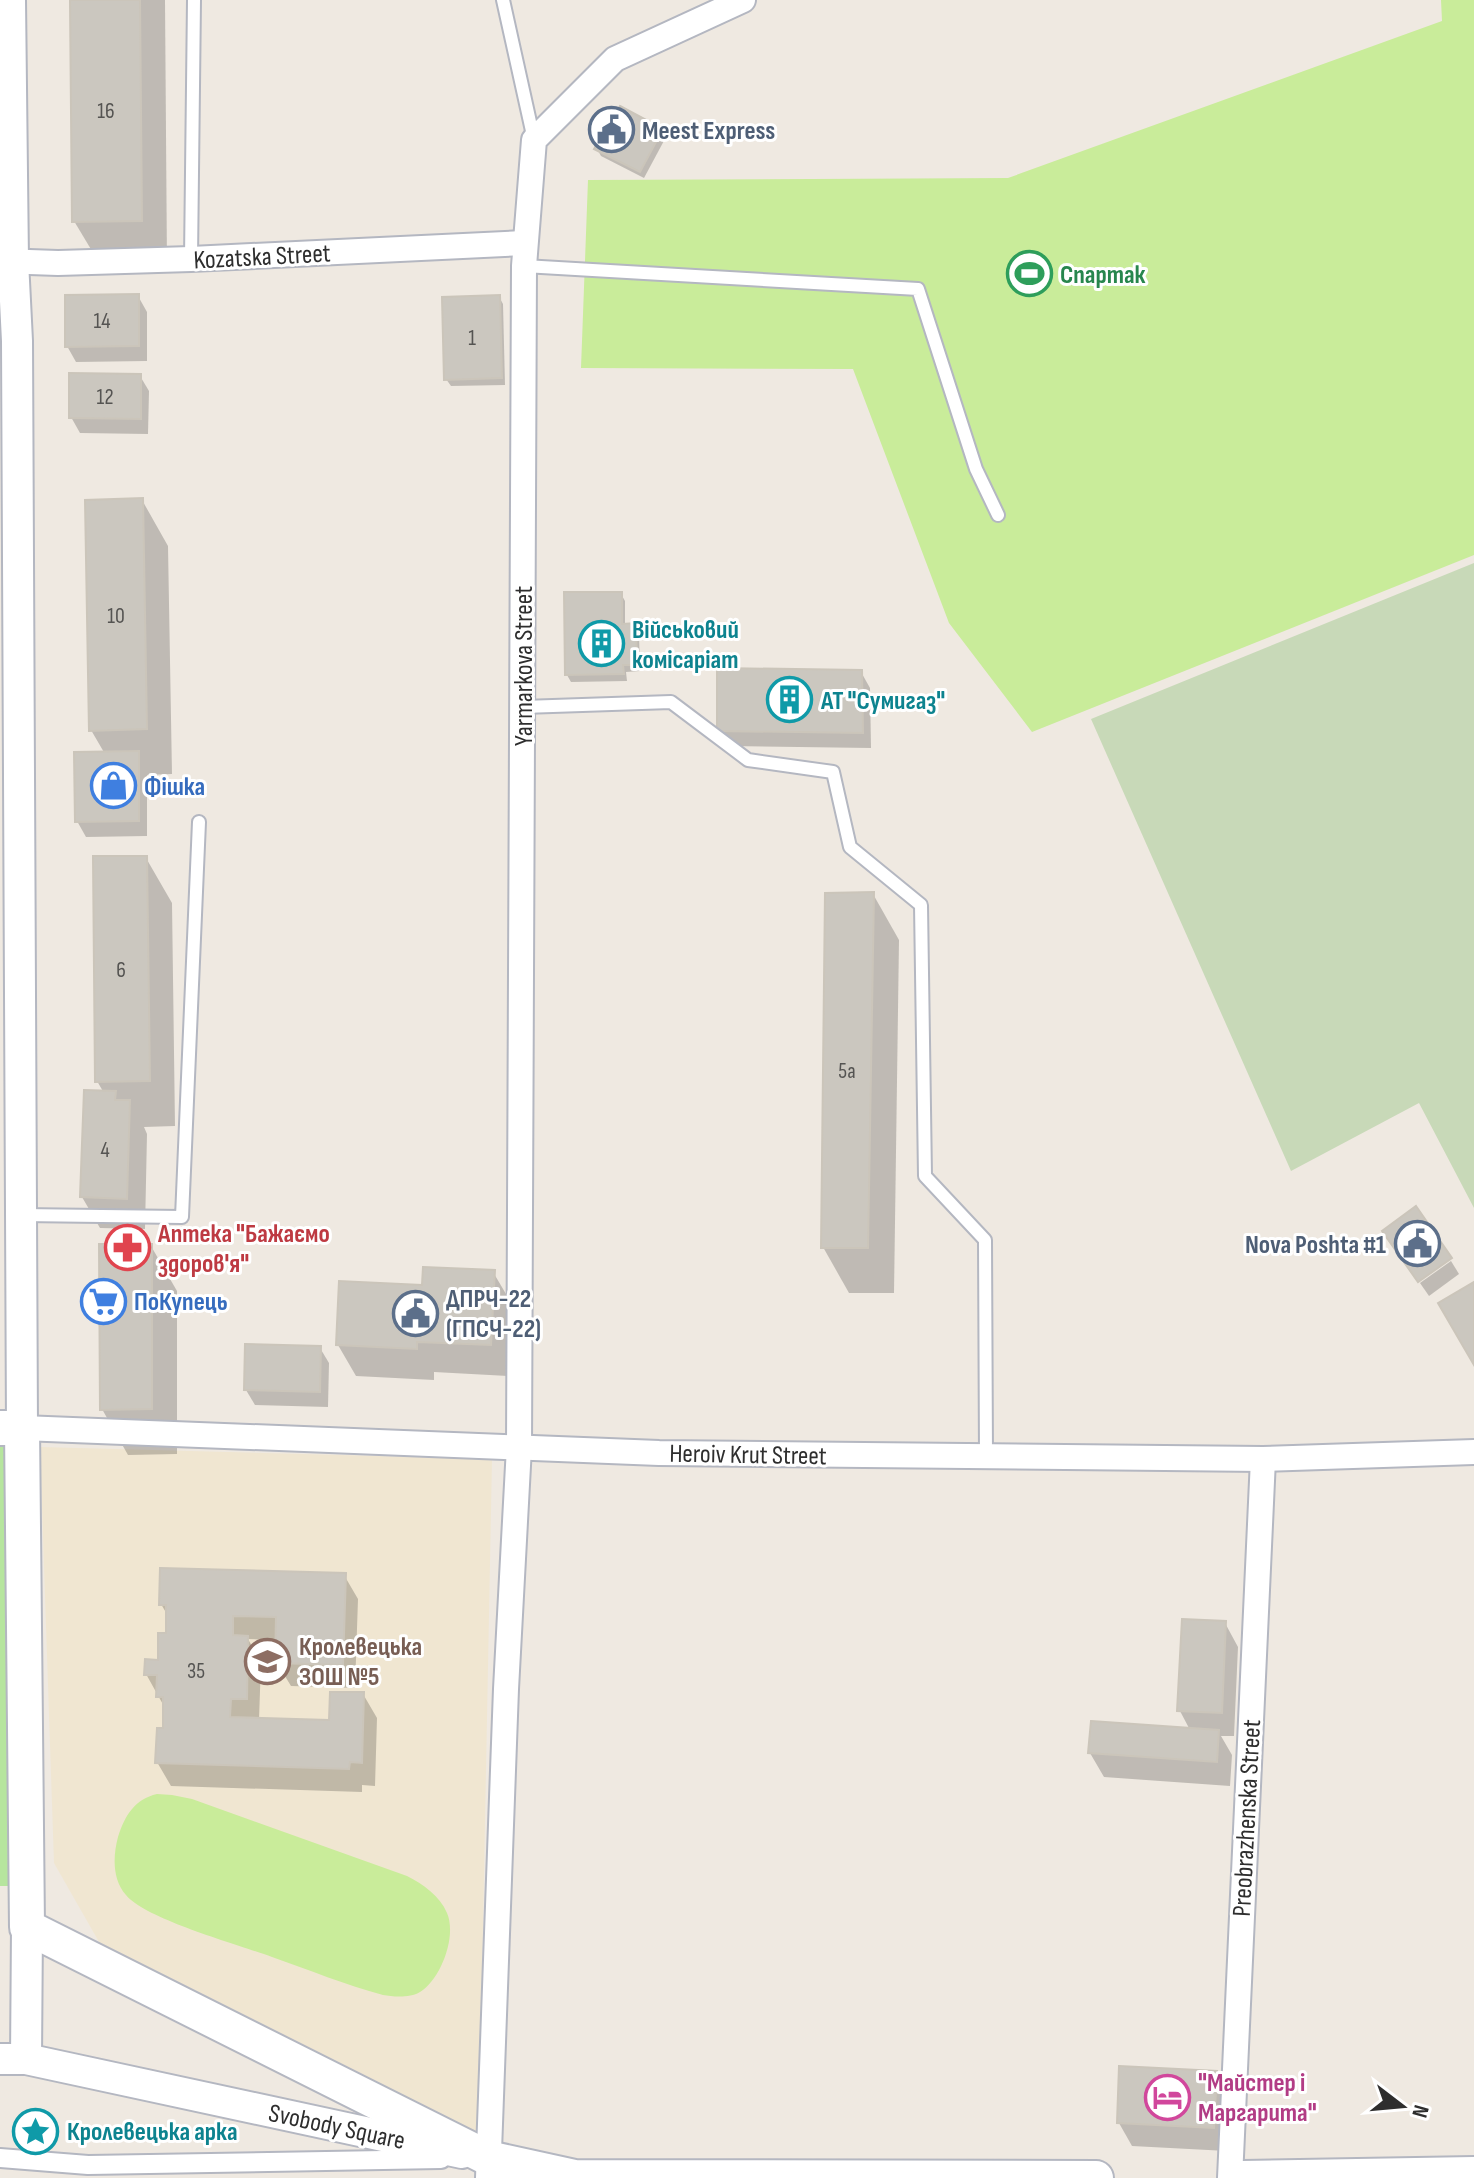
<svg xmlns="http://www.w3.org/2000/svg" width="1474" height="2178" viewBox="0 0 1474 2178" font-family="'Sofia Sans Condensed',sans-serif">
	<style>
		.education { fill: #f0e6d1 }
		.green { fill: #b6e59e }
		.cemetery { fill: #c8d9b8 }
		.pitch { fill: #c9ec9a }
		.shadow { fill: #0003 }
		.building { fill: #cbc7bf; stroke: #cbc5ba; stroke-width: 2 }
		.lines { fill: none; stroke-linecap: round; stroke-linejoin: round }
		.service-casing { stroke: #b4b7c1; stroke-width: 16 }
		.pedestrian-casing { stroke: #b4b7c1; stroke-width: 22 }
		.minor-casing { stroke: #b4b7c1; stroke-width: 28 }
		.tertiary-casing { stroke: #b4b7c1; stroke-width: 34 }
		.secondary-casing { stroke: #b4b7c1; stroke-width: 38 }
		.service { stroke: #fff; stroke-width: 12 }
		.pedestrian { stroke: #fff; stroke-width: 18 }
		.minor { stroke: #fff; stroke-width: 24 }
		.tertiary { stroke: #fff; stroke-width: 30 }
		.secondary { stroke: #fff; stroke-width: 34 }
		.labels { text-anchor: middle; stroke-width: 6; stroke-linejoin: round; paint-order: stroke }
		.number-label { font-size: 22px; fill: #555452 }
		.service-label { font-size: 26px; font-weight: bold; fill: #4e5e75; stroke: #fff; text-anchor: start }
		.street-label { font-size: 26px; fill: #2e2e2e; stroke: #fff }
		.leisure-label { font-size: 26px; font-weight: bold; fill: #27864d; stroke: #fff; text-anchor: start }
		.culture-label { font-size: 26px; font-weight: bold; fill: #0d838f; stroke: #fff; text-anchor: start }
		.shop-label { font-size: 26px; font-weight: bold; fill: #366cbe; stroke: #fff; text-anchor: start }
		.health-label { font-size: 26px; font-weight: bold; fill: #be3a42; stroke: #fff; text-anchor: start }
		.education-label { font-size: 26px; font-weight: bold; fill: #785e54; stroke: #fff; text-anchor: start }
		.hotel-label { font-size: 26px; font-weight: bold; fill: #b23c85; stroke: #fff; text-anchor: start }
	</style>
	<rect width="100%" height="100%" fill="#efe9e1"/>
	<polygon class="education" points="40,1447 492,1459 479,2132 454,2123 111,1963 54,1863"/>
	<polygon class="green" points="0,1436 13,1437 12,1886 0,1886"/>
	<polygon class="cemetery" points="1474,563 1474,1208 1419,1103 1291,1171 1091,719"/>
	<g class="pitch">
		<polygon points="1441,0 1474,0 1474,555 1032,732 949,623 853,369 581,368 588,180 1008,178 1442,21"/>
		<path d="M157,1794L172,1795L192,1799L407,1876C423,1884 440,1896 447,1913C457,1936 441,1979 420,1992C410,1998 394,1997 383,1995C346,1985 309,1970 272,1957C240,1945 145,1919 126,1895C112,1879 113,1856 118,1837C125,1815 135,1799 157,1794Z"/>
	</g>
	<g class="shadow">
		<polygon points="72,0 165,0 167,266 101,266 74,221"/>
		<polygon points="662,130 666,137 644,178 601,156 597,149"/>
		<polygon points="138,296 147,312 147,361 76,362 67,346"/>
		<polygon points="499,297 503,304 505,385 451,386 446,379"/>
		<polygon points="140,376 149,391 148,434 80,433 71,417"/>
		<polygon points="142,500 168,546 172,774 147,775 147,836 86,837 77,821 105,754 91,730"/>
		<polygon points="621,594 625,601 625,626 635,625 639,633 640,671 626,672 627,681 571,682 567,675"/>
		<polygon points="861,672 870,688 871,748 728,746 719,730"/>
		<polygon points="146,858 172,903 175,1126 144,1127 147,1134 145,1229 100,1228 82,1197 104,1093 97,1081"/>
		<polygon points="873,894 899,940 894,1293 849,1293 823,1247"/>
		<polygon points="151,1246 177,1291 177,1454 128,1455 102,1409"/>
		<polygon points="1451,1261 1459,1274 1429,1296 1420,1283"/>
		<polygon points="493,1272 512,1304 508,1376 434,1372 434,1380 356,1376 338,1345 424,1287"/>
		<polygon points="320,1348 329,1363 328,1407 255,1405 246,1390"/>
		<polygon points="344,1575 358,1599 355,1688 291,1686 277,1663 278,1640 248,1639 261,1662 259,1720 331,1722 363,1694 377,1718 375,1786 362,1785 362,1792 171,1786 157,1762 165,1730 165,1708 146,1674 159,1662 168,1635 168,1616 161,1604"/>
		<polygon points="1225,1623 1238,1647 1234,1736 1221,1736 1232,1755 1230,1786 1104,1777 1090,1753 1190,1730 1180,1711"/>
		<polygon points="1216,2073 1230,2097 1227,2151 1132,2146 1119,2123"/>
	</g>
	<g class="building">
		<polygon points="70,0 140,0 142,221 72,222"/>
		<polygon points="620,106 663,129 640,172 594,149"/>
		<polygon points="139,294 139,346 65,347 65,295"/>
		<polygon points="500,295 502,378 444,380 442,297"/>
		<polygon points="69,373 141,374 141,419 69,418"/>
		<polygon points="143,498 147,729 89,731 85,500"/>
		<polygon points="564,592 622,592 622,624 636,623 637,665 623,665 624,674 565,675"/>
		<polygon points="717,668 862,670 863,733 717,731"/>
		<polygon points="139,751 139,821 75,822 74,752"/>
		<polygon points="93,856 147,856 150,1081 95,1082"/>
		<polygon points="874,892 868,1248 821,1248 825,893"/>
		<polygon points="84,1090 116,1091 115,1100 130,1100 127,1199 80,1197"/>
		<polygon points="1416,1206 1452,1258 1418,1282 1382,1231"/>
		<polygon points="99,1244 152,1244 152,1409 100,1410"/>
		<polygon points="423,1267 495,1270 491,1345 417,1342 417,1349 336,1345 339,1281 422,1285"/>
		<polygon points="1474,1282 1474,1365 1438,1303"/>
		<polygon points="245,1344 321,1346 320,1392 244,1390"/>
		<polygon points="160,1568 346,1573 343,1665 275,1663 276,1617 233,1616 233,1635 248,1636 247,1699 231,1699 230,1717 329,1720 330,1692 364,1692 362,1763 350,1762 349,1769 155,1763 157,1728 163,1728 163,1697 156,1697 157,1675 144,1675 145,1659 158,1660 158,1633 166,1633 166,1605 159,1605"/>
		<polygon points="1182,1619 1226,1621 1222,1713 1177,1711"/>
		<polygon points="1091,1721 1219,1730 1217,1762 1088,1753"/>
		<polygon points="1119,2066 1217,2071 1214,2128 1117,2123"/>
	</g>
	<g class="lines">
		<defs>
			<g id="service">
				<polyline points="503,0 534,140"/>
				<polyline points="191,259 194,0"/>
				<polyline points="524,266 918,289 976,469 998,515"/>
				<polyline points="523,707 671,702 748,760 833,772 850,847 921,905 925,1176 985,1240 986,1456"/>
				<polyline points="21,1215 182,1217 199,822"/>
			</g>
			<polyline id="pedestrian" points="0,2158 88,2165 441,2159"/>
			<g id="minor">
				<polyline points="0,261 58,263 191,259 524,243"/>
				<polyline points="22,1428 659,1453 1263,1459 1474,1452"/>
				<polyline points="488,2178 506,1689 519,1447 524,266 534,140 615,59 743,0"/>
				<polyline points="1230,2178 1263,1459"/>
			</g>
			<g id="tertiary">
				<polyline points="10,0 13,261 17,341 22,1428"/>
				<polyline points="0,2059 26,2059 27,1927"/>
				<polyline points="26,2059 462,2153"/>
			</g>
			<g id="secondary">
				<polyline points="0,1428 22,1428 27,1927 488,2158 575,2177 1096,2178"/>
				<polyline points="1243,2178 1474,2174"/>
			</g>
		</defs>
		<use href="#service" class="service-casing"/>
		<use href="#pedestrian" class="pedestrian-casing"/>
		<use href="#minor" class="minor-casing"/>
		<use href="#tertiary" class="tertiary-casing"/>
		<use href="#secondary" class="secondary-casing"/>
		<use href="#service" class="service"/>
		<use href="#pedestrian" class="pedestrian"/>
		<use href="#minor" class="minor"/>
		<use href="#tertiary" class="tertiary"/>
		<use href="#secondary" class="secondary"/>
	</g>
	<defs>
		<symbol id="civic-ring" viewBox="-11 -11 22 22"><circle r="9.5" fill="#fff" stroke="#5c6f8a" stroke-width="1.5"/><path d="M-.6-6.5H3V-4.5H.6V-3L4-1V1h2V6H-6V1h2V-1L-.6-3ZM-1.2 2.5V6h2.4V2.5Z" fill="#5c6f8a"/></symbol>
		<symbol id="stadium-ring" viewBox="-11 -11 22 22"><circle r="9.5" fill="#fff" stroke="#2e9e5b" stroke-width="1.5"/><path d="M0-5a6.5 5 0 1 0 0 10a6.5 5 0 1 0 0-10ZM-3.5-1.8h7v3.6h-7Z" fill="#2e9e5b"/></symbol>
		<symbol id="building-ring" viewBox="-11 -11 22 22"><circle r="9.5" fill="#fff" stroke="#0f9aa8" stroke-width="1.5"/><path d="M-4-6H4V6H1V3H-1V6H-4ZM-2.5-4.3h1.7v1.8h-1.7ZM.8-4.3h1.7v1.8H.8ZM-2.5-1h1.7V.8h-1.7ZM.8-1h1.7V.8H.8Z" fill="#0f9aa8"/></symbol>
		<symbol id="shop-ring" viewBox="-11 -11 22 22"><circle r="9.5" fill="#fff" stroke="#3f7fe0" stroke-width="1.5"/><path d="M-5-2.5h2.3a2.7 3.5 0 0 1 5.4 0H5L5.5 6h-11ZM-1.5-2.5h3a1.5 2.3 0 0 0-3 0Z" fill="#3f7fe0"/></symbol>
		<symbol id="pharmacy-ring" viewBox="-11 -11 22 22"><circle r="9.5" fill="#fff" stroke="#e0444e" stroke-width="1.5"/><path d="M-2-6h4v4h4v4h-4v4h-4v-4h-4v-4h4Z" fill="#e0444e"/></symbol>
		<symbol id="supermarket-ring" viewBox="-11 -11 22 22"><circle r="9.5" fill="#fff" stroke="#3f7fe0" stroke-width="1.5"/><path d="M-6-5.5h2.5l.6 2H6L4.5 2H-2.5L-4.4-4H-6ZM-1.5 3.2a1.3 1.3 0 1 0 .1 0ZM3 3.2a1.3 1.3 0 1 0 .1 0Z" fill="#3f7fe0"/></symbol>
		<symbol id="school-ring" viewBox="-11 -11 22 22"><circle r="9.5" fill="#fff" stroke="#8d6e63" stroke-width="1.5"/><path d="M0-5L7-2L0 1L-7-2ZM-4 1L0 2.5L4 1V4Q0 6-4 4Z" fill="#8d6e63"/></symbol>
		<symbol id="hotel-ring" viewBox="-11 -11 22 22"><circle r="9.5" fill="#fff" stroke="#d1479c" stroke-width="1.5"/><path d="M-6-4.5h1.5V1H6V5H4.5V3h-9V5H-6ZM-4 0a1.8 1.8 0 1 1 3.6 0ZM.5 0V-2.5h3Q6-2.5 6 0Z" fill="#d1479c"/></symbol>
		<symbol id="sight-ring" viewBox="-11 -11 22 22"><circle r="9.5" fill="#fff" stroke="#0f9aa8" stroke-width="1.5"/><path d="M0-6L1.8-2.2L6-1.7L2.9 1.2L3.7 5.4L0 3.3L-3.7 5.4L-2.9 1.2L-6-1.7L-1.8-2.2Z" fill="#0f9aa8"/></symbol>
	</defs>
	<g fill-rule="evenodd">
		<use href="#civic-ring" x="586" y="104" width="51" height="51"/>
		<use href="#stadium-ring" x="1004" y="248" width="51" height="51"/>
		<use href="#building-ring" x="576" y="618" width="51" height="51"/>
		<use href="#building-ring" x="764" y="674" width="51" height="51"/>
		<use href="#shop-ring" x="88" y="760" width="51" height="51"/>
		<use href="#civic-ring" x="1392" y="1218" width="51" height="51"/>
		<use href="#pharmacy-ring" x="102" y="1222" width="51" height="51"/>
		<use href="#supermarket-ring" x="78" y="1276" width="51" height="51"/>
		<use href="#civic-ring" x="390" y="1288" width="51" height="51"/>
		<use href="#school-ring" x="242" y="1636" width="51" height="51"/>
		<use href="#hotel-ring" x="1142" y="2072" width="51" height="51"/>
		<use href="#sight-ring" x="10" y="2106" width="51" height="51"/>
	</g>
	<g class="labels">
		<g class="number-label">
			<text x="106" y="118">16</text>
			<text x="102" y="328">14</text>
			<text x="472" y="345">1</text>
			<text x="105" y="404">12</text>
			<text x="116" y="623">10</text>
			<text x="121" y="977">6</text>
			<text x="847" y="1078">5а</text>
			<text x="105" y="1157">4</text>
			<text x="196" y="1678">35</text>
		</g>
		<g class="service-label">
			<text x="642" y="139">Meest Express</text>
			<text x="1386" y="1253" text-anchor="end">Nova Poshta #1</text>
			<text x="446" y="1307">ДПРЧ-22<tspan x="446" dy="30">(ГПСЧ-22)</tspan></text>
		</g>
		<g class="street-label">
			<text transform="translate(262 256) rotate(-3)" y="9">Kozatska Street</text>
			<text transform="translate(523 666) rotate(-90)" y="9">Yarmarkova Street</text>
			<text transform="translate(748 1454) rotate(1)" y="9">Heroiv Krut Street</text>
			<text transform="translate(1246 1818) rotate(-87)" y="9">Preobrazhenska Street</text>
			<text transform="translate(337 2126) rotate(12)" y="9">Svobody Square</text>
		</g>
		<g class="leisure-label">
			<text x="1060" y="283">Спартак</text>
		</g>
		<g class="culture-label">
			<text x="632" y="638">Військовий<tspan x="632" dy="30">комісаріат</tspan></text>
			<text x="821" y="709">АТ "Сумигаз"</text>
			<text x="67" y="2140">Кролевецька арка</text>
		</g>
		<g class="shop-label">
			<text x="144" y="795">Фішка</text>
			<text x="134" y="1310">ПоКупець</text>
		</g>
		<g class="health-label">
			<text x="158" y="1242">Аптека "Бажаємо<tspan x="158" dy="30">здоров'я"</tspan></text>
		</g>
		<g class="education-label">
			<text x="299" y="1655">Кролевецька<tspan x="299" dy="30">ЗОШ №5</tspan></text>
		</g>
		<g class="hotel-label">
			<text x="1198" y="2091">"Майстер і<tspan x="1198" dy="30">Маргарита"</tspan></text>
		</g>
	</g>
	<g transform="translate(1402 2106) rotate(106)" stroke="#ffffff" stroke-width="6" paint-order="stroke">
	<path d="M0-6L14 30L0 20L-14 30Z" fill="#2e2e2e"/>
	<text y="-12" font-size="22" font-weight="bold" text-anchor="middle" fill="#2e2e2e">N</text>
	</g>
</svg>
